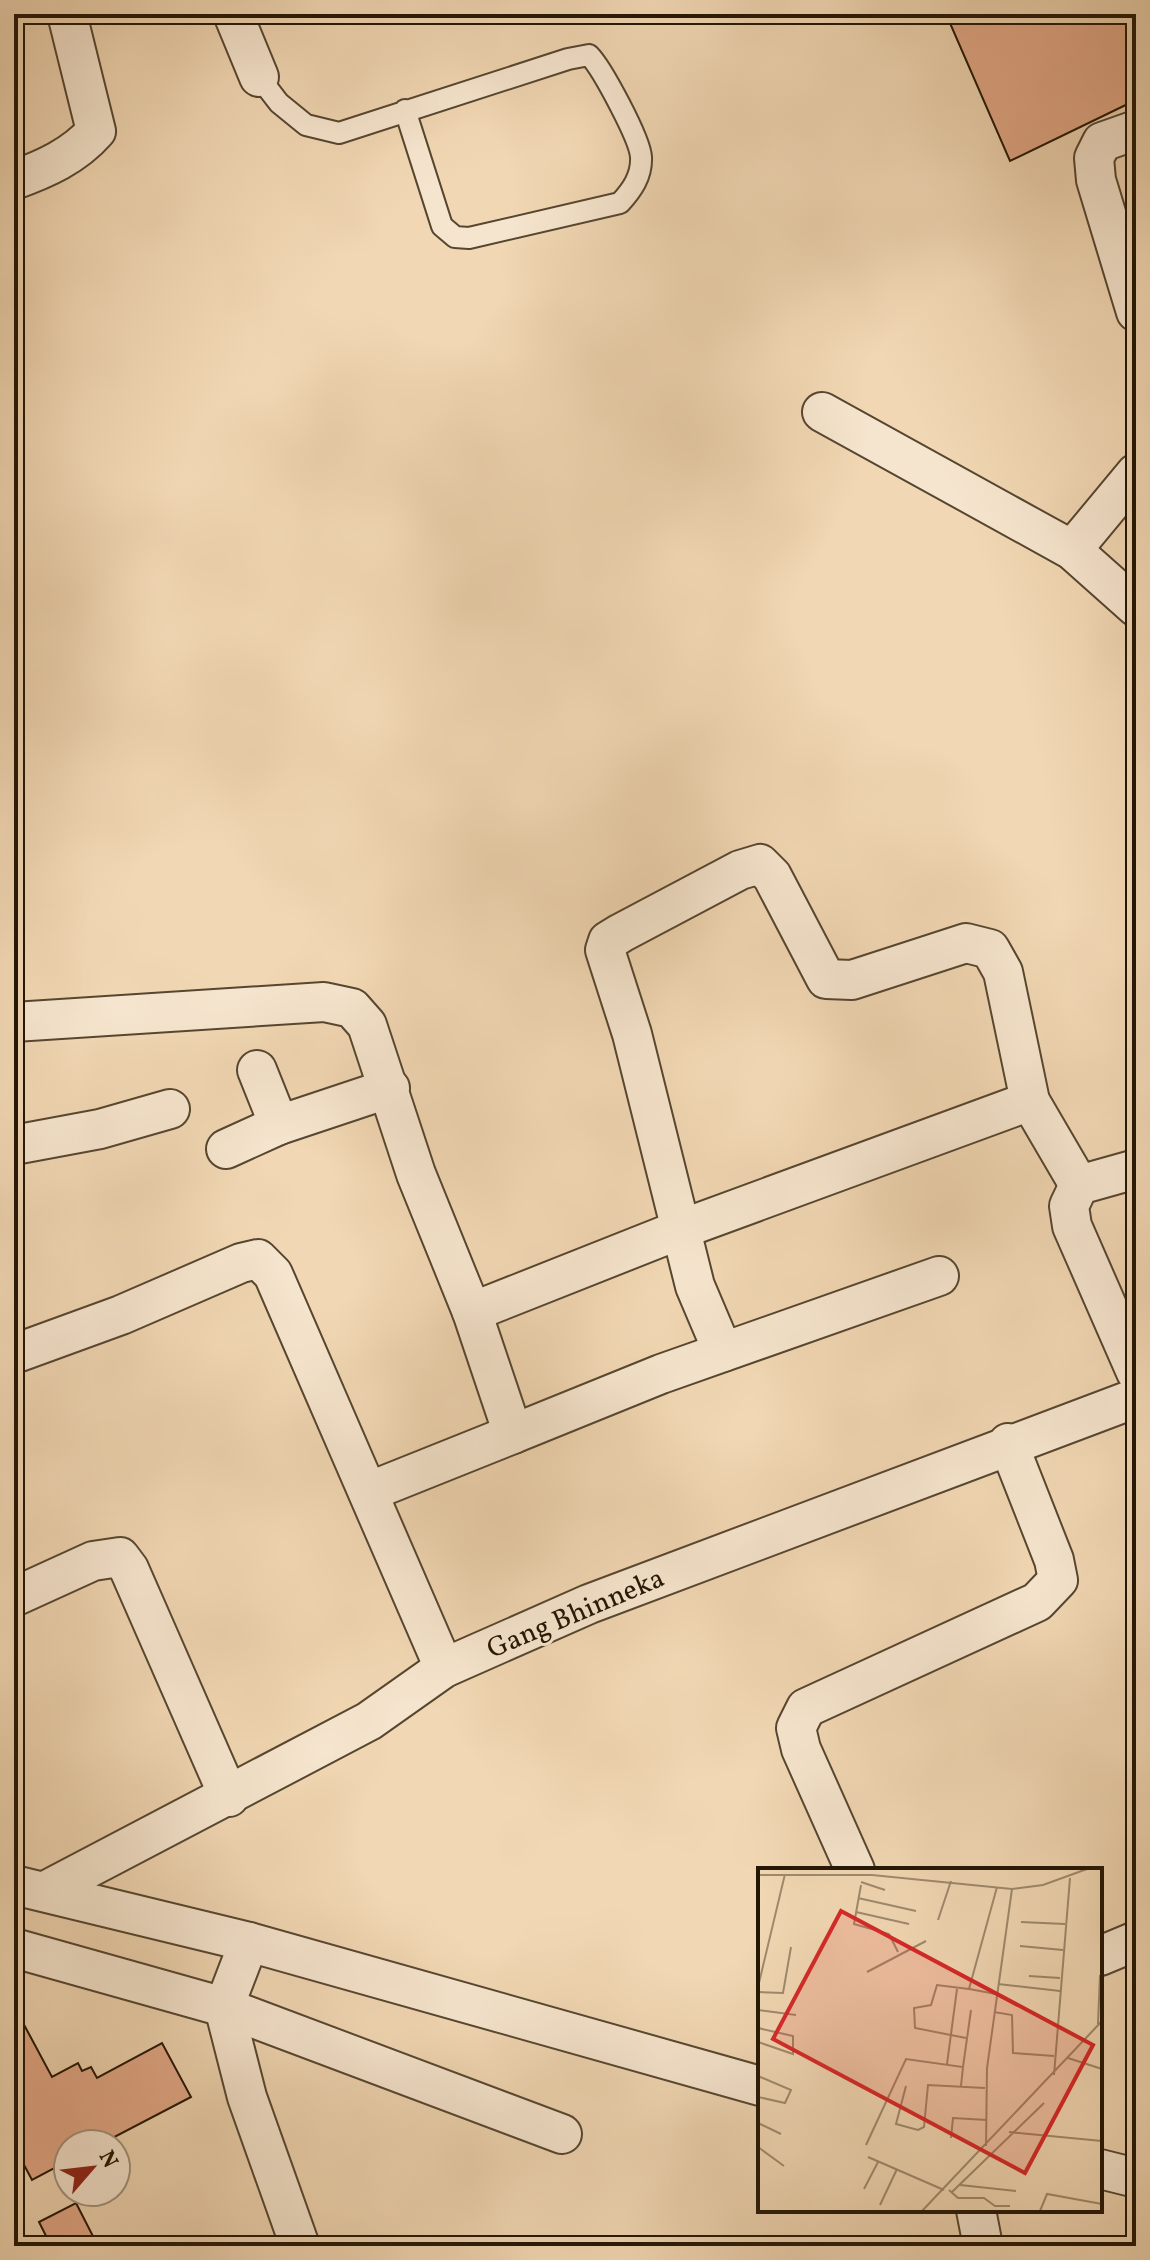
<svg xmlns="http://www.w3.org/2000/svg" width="1150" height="2260" viewBox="0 0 1150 2260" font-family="Vollkorn,serif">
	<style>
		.building { fill: #e3a988; stroke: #231605; stroke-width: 2 }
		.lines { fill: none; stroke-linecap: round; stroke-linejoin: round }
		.service-casing { stroke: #564630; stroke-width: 24 }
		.minor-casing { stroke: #564630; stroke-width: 42 }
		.service { stroke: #f6e5ce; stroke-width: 20 }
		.minor { stroke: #f6e5ce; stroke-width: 38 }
		.labels { text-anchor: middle; stroke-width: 6; stroke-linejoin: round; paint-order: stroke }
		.street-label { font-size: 28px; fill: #231605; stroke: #f6e5ce }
		.inset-road { fill: none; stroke: #9f8a6d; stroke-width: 2 }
		.view { fill: #d62828; fill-opacity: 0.15; stroke: #d62828; stroke-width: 4 }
		.inset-edge { fill: none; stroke: #231605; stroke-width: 4 }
	</style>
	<rect width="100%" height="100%" fill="#f1d7b3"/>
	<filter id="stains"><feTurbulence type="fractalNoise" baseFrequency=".0025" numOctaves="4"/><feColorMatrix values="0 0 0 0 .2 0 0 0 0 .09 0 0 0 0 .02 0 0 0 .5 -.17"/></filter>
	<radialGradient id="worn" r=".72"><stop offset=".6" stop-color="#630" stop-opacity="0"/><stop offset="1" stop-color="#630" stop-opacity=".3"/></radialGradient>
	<g class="building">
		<polygon points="946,14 1136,14 1136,100 1010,161"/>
		<polygon points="14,2006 52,2077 78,2063 82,2071 91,2067 97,2078 162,2043 191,2097 101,2144 68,2144 68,2161 32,2180 14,2146"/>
		<polygon points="76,2203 98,2246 51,2246 39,2222"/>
	</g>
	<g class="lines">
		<defs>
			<path id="service" d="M259,77L279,103L306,125L339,133L568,59L589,55C602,68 640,139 641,157C642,176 632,190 620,203L469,238L455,237L442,226L405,110"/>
			<g id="minor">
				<polyline points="233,14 259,77"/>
				<polyline points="1136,130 1102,142 1094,158 1096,180 1136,312"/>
				<path d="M14,180C45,169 74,156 96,131L67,14"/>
				<polyline points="822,412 1072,550 1136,607"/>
				<polyline points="1072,550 1136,473"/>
				<polyline points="14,1022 324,1002 352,1008 367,1025 416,1174 472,1312 513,1434 368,1492"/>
				<polyline points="257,1070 279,1125"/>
				<polyline points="14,1145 100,1129 170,1109"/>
				<polyline points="226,1149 279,1125 390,1088"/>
				<polyline points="1136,1169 1079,1185 1069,1206 1072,1226 1136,1372"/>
				<polyline points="472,1312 679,1230 1030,1101"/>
				<polyline points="723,1352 695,1286 632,1034 605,950 608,941 621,933 740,870 760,864 772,876 826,979 852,980 966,943 990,949 1003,972 1030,1101 1079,1185"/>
				<polyline points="14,1354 121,1315 241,1263 258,1259 273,1274 444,1668"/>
				<polyline points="513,1434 661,1374 939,1276"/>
				<polyline points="14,1597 93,1561 120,1557 129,1569 229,1797"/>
				<polyline points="855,1870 801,1749 796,1728 806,1708 1037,1602 1058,1580 1054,1560 1008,1443"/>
				<polyline points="14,1885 249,1942 760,2086"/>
				<polyline points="45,1891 369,1721 444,1668 589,1604 1136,1398"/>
				<polyline points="249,1942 224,2007 247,2097 300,2246"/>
				<polyline points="14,1948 224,2007 562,2134"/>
				<polyline points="1100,1956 1136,1941"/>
				<polyline points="1100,2169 1136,2178"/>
				<polyline points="976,2210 983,2246"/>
			</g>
		</defs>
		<use href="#service" class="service-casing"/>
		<use href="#minor" class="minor-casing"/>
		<use href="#service" class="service"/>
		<use href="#minor" class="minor"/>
	</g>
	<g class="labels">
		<g class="street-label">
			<text transform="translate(575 1612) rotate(-23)" y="10">Gang Bhinneka</text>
		</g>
	</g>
	<g transform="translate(758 1868)">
		<rect width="344" height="344" fill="#f1d7b3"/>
		<path class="inset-road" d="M0,7H114L254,21L285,17L329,1M103,14L127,22M103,17L96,56L131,66L140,84M100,30L158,43M98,44L151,56M180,52L193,13M263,54L307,56M262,78L305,82M109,104L168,73M271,108L302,110M240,116L302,123M0,119L27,6M0,124L25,125L33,79M238,126L211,121L239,19M0,142L38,147M236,144L254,147L255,185L296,188M340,156L342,107M0,160L35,168V186L0,174M208,170L157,160L156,140L173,137L179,117L211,121M310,190L344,201M189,196L199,121M205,199L213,142M296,207L312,10M0,208L33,222L27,235L0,229M148,218L138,256L160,262L166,259L170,217L227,220M0,255L23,266M251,264L344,273M193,270L195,250L229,252M108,277L148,191L205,199L203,218M228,278L229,200L254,21M0,279L26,298M110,289L186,322M202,317L258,323M106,321L120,294M191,322L200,330H226L237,338H252M194,324L286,235M122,337L139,301M164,343L344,153M282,343L289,326L344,336"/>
		<path class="view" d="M83,43L335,177L267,305L15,171Z"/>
		<rect width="344" height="344" class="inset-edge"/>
	</g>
	<rect width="1150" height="2260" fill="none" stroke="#f1d7b3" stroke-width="48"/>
	<rect x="16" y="16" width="1118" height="2228" fill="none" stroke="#231605" stroke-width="4"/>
	<rect x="24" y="24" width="1102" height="2212" fill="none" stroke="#231605" stroke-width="2"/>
	<g transform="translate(92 2168) rotate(62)"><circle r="38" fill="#f6e5ce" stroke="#a2927e" stroke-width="2"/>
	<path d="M0-6L14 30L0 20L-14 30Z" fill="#8f2418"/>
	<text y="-12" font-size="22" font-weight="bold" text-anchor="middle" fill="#231605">N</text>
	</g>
	<rect width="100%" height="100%" filter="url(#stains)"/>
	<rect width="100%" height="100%" fill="url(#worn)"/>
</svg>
